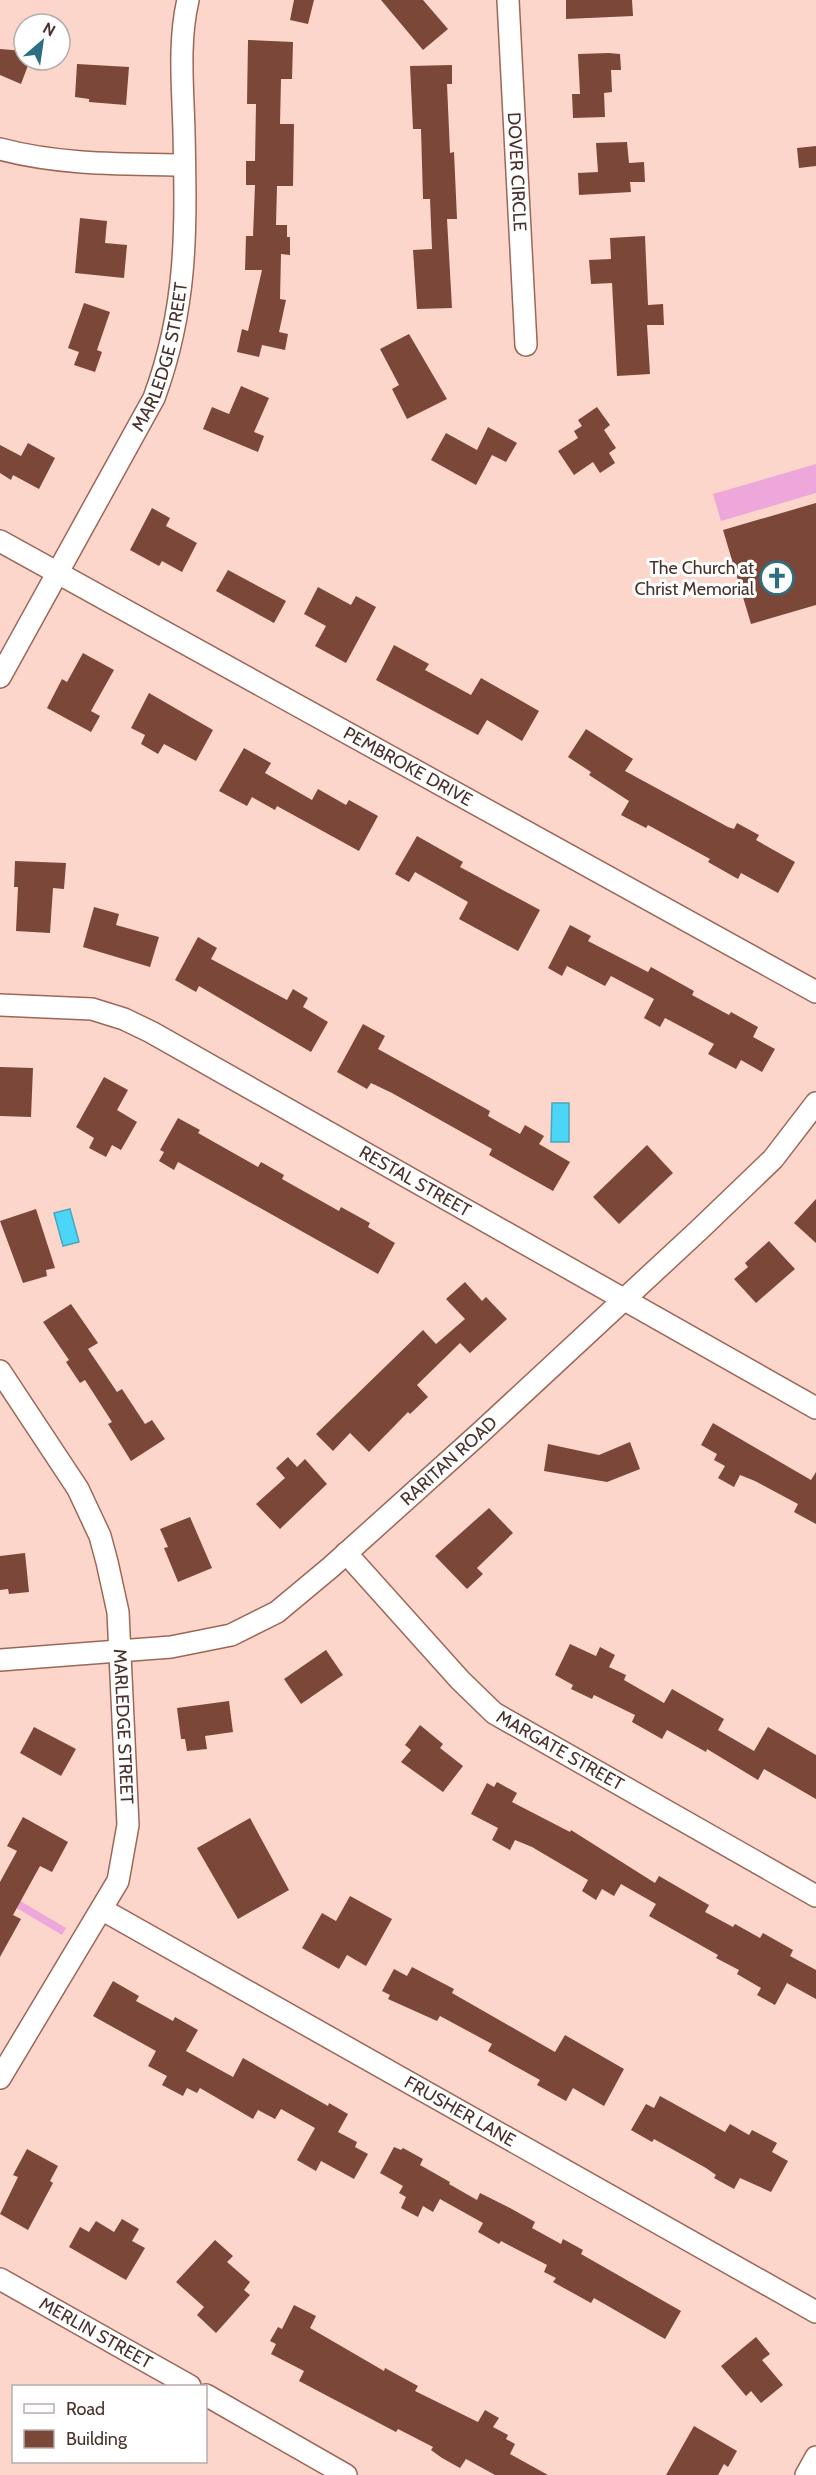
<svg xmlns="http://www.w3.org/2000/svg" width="816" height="2475" viewBox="0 0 816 2475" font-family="Cabin,sans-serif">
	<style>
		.green { fill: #eda7da }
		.water { fill: #4bd6f8; stroke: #4ba5ba; stroke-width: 1.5 }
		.building { fill: #7a4738 }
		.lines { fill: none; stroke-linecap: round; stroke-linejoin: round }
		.street-casing { stroke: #9d6757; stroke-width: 24 }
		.street { stroke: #fff; stroke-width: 21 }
		.labels { text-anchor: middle; stroke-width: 6; stroke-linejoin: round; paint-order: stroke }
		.street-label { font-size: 18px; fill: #4a322b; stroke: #fff }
		.poi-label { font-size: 18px; fill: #4a322b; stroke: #fff; text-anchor: end }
	</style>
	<rect width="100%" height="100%" fill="#fcd6cb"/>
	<g class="green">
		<polygon points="816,464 816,493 721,521 713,494"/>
		<polygon points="0,1889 66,1928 62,1935 0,1898"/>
	</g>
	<g class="water">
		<polygon points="552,1103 569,1103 569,1142 551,1142"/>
		<polygon points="70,1209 79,1242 63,1246 54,1213"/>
	</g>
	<g class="building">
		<polygon points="294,0 314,0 308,24 290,20"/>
		<polygon points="381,0 423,0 448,29 423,50"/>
		<polygon points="566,0 632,0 633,16 566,19"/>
		<polygon points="248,40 293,42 292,79 281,79 280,124 294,124 293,186 277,186 276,225 287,225 287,237 290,237 290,255 281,254 280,299 286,300 279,332 288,334 285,350 262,345 259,357 237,352 242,329 248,331 262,270 245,270 246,236 253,236 255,185 246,185 246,161 255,161 256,104 247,104"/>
		<polygon points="0,49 24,51 24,60 30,60 21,84 0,75"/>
		<polygon points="609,53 620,54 621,70 611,70 612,92 604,93 605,117 573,118 572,94 580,94 578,54"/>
		<polygon points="77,64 129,67 126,105 89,102 89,99 75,97"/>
		<polygon points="452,65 452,84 447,84 450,153 454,152 457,219 447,219 452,308 417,309 413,250 432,249 430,199 423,199 421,129 413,129 410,66"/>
		<polygon points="627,142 629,163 644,162 645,182 630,182 631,192 579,195 578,173 598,172 596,143"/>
		<polygon points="816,146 816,166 799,168 797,148"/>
		<polygon points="80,218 107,221 105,243 127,245 124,278 75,273"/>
		<polygon points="645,236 648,305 663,304 664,325 647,325 650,374 617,376 612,283 591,284 589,260 611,259 610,238"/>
		<polygon points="84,303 110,312 97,350 102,352 95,372 74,365 79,352 68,348"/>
		<polygon points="409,334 447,399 407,419 392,389 399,385 380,349"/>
		<polygon points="241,386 269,398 254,432 264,436 258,452 203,429 212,407 229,414"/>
		<polygon points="597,407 610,425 604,430 616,448 609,453 615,463 600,473 593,462 574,475 558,451 578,438 574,431 582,426 578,420"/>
		<polygon points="488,427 517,443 506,462 492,455 476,485 431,460 446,433 477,450"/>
		<polygon points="28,443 55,458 39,489 13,475 11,480 0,473 0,445 21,456"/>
		<polygon points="816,503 816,605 751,624 723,530"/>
		<polygon points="152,508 170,518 166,526 197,543 182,572 162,561 159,566 130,550"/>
		<polygon points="228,570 286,601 274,623 216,591"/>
		<polygon points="318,587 351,605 356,596 376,607 346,663 315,646 326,626 304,614"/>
		<polygon points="394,645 429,664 425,670 471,695 481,678 539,711 522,741 487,720 478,735 376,680"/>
		<polygon points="83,653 114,670 91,711 100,716 91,732 47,708 62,679 67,682"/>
		<polygon points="149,693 213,730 196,761 164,744 158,754 141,744 145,735 131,728"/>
		<polygon points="586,729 633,759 625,771 728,827 734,829 737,823 759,835 756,840 795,862 778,893 741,873 738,879 708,862 710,859 648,825 646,828 621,815 629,801 589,775 591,772 568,757"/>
		<polygon points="244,748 271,763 265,773 312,800 318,789 346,805 349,800 378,816 359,851 277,806 275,810 252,797 247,806 219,791"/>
		<polygon points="417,836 463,862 460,867 540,910 518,951 459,919 468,902 415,872 409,882 395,874"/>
		<polygon points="15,861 66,863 64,889 53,888 50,933 16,931 18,887 14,887"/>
		<polygon points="94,907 119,914 116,925 159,937 150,967 83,947"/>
		<polygon points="570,925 591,936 588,941 648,972 651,967 694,991 692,995 729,1015 731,1012 758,1027 753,1037 775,1049 762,1072 741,1060 736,1069 708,1054 714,1044 665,1018 660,1027 644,1018 654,999 611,976 605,986 567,966 562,976 548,968"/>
		<polygon points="198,937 217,948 211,959 287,1000 293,989 308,998 303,1007 328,1022 311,1052 199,986 196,992 175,980"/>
		<polygon points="363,1024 385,1036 378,1049 490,1111 488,1116 520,1134 525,1125 544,1136 539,1144 570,1162 553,1191 489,1155 492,1149 392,1093 371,1083 367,1089 337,1072"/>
		<polygon points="0,1067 33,1068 31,1117 0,1116"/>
		<polygon points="104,1077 128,1090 117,1110 137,1122 121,1150 112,1145 106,1157 89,1148 94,1138 76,1127"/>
		<polygon points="178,1118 200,1130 198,1133 258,1167 261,1162 284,1175 282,1179 339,1211 341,1207 370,1223 368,1227 395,1243 378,1274 178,1162 174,1170 159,1161 164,1152 160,1150"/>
		<polygon points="647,1145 673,1173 619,1224 593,1197"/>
		<polygon points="816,1199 816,1243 794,1223"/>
		<polygon points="36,1209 55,1268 46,1270 47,1276 23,1283 0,1221"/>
		<polygon points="769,1241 795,1269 756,1303 734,1279 748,1267 745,1263"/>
		<polygon points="465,1282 482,1301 486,1297 507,1319 470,1353 460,1343 417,1385 428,1397 410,1414 408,1412 369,1452 350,1433 333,1451 316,1434 423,1330 436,1344 465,1319 446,1299"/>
		<polygon points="71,1304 98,1343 88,1349 117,1392 122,1389 145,1424 152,1420 165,1439 131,1461 108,1424 112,1422 85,1380 80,1383 66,1362 69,1360 43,1322"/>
		<polygon points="713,1423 811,1480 816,1472 816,1524 794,1512 798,1504 755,1481 740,1475 734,1487 718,1478 725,1466 714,1460 717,1454 701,1445"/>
		<polygon points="630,1442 640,1469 607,1482 544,1471 548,1444 599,1455"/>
		<polygon points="288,1457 297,1467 305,1459 327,1484 280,1529 256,1504 285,1478 276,1468"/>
		<polygon points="489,1508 513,1533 477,1568 483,1574 467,1589 435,1556"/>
		<polygon points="190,1517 212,1568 178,1582 164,1548 168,1547 160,1529"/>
		<polygon points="25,1553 29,1592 9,1594 8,1589 0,1590 0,1556"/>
		<polygon points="570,1644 596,1656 600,1647 615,1655 609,1667 626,1675 624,1680 664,1703 672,1689 724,1719 718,1730 754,1751 768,1727 816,1755 816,1799 764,1769 758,1780 707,1749 706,1752 667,1730 662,1739 632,1722 635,1715 594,1695 592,1699 571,1689 573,1685 555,1675"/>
		<polygon points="326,1650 343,1675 301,1704 284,1679"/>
		<polygon points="229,1701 233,1732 205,1736 207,1749 187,1751 185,1739 181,1739 177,1708"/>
		<polygon points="420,1725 443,1744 440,1748 463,1766 443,1792 401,1762 411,1750 405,1745"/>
		<polygon points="34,1727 76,1749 61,1776 20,1753"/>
		<polygon points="497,1782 517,1793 512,1802 570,1832 571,1830 655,1883 659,1876 709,1905 705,1912 733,1927 735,1924 760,1938 763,1933 793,1950 790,1956 816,1970 816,1999 787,1983 775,2005 757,1995 761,1988 737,1974 739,1970 716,1958 718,1955 649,1916 656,1904 621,1884 614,1896 602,1889 596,1900 582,1891 588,1880 532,1847 515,1840 510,1850 492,1840 498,1828 471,1814 487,1783 494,1787"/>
		<polygon points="23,1817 68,1842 52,1872 40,1866 13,1915 21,1919 0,1957 0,1882 17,1851 7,1846"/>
		<polygon points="250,1818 289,1890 238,1919 197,1848"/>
		<polygon points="350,1896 392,1919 366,1966 347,1955 339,1969 302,1948 322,1913 336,1921"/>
		<polygon points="412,1967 454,1989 452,1993 555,2052 565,2035 624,2069 604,2106 573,2088 566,2101 537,2085 540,2080 488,2051 492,2044 440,2016 437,2021 388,1999 390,1995 382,1991 394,1969 407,1976"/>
		<polygon points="113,1981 139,1996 136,2001 173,2021 175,2017 198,2030 186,2051 233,2077 243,2058 328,2106 329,2103 348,2114 338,2132 357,2142 355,2147 368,2154 354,2179 321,2161 316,2171 297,2160 315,2128 281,2109 275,2119 258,2110 253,2119 200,2088 197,2093 187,2088 183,2096 162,2085 167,2076 148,2066 156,2051 93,2016"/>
		<polygon points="660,2096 725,2132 730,2124 749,2135 752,2130 777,2143 772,2152 788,2161 771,2192 740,2178 734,2189 714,2178 716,2175 706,2168 654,2139 652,2142 631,2130 646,2104 654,2108"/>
		<polygon points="394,2147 401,2150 403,2148 423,2159 420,2165 450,2182 449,2184 477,2200 480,2193 510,2208 535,2222 532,2228 561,2244 563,2239 583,2250 581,2254 681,2311 665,2339 594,2298 591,2303 553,2282 556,2278 544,2272 547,2265 501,2241 499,2244 478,2232 483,2223 440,2199 433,2212 423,2206 418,2217 401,2208 406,2197 399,2193 403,2186 380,2173"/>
		<polygon points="27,2149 58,2166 50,2181 53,2183 28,2230 0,2214 18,2177 13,2175"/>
		<polygon points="122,2219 139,2229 132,2241 145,2248 126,2280 69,2247 80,2227 89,2232 96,2221 114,2232"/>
		<polygon points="215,2240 233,2256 227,2262 250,2282 244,2290 250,2295 216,2333 197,2315 204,2307 176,2282"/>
		<polygon points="294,2305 316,2316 310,2328 384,2371 385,2368 418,2386 415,2391 478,2422 485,2410 499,2418 493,2427 508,2435 506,2439 515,2444 510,2454 548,2475 495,2475 466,2459 460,2468 442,2458 431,2450 433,2447 398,2429 396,2432 299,2381 304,2371 271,2354 276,2344 270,2341 278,2327 282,2329"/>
		<polygon points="756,2337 770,2354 762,2360 783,2385 761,2403 751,2391 746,2396 721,2366"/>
		<polygon points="694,2426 737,2451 728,2467 724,2464 718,2475 666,2475"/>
	</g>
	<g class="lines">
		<defs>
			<g id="street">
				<path id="s1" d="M508,0L526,345"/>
				<path d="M0,149C60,165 122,164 184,165"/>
				<path id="s2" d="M0,541L816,992"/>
				<path id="s3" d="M0,677L154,398C188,306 186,229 184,132C183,89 178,42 188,0"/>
				<path id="s4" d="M0,1005L92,1009L124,1019L151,1032L816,1408"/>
				<path id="s5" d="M0,1371L78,1489L100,1536L107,1562L118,1612L128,1825L118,1881L0,2078"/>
				<path id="s6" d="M346,1553L460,1680L494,1713L816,1896"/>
				<path id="s7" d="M0,1660L171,1647L231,1635L277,1612L331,1567L480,1433L699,1230L773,1159L816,1103"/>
				<path id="s8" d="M103,1910L816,2312"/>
				<path id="s9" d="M0,2279L190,2386"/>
				<polyline points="206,2395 346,2475"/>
				<polyline points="806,2475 816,2457"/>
			</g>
		</defs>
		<use href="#street" class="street-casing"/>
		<use href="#street" class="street"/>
	</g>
	<defs>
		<symbol id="church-ring" viewBox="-11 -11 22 22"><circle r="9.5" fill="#fff" stroke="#2b6f80" stroke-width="1.5"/><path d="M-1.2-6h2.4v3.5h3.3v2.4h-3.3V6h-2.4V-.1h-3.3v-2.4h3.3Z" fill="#2b6f80"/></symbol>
	</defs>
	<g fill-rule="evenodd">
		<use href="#church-ring" x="758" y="559" width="38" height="38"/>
	</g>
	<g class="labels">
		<g class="street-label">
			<text dy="6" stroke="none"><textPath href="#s1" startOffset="172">DOVER CIRCLE</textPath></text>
			<text dy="6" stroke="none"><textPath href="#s3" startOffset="360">MARLEDGE STREET</textPath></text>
			<text dy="6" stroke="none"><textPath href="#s2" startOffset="466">PEMBROKE DRIVE</textPath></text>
			<text dy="6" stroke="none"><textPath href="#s4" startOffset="459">RESTAL STREET</textPath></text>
			<text dy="6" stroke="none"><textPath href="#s7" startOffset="513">RARITAN ROAD</textPath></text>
			<text dy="6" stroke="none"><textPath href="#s5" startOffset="386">MARLEDGE STREET</textPath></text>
			<text dy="6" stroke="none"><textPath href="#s6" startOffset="294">MARGATE STREET</textPath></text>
			<text dy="6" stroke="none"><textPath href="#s8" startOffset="410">FRUSHER LANE</textPath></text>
			<text dy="6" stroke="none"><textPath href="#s9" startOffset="110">MERLIN STREET</textPath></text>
		</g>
		<g class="poi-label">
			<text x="754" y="574">The Church at<tspan x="754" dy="21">Christ Memorial</tspan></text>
		</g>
	</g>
	<rect x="12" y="2385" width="195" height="78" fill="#ffffff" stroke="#b7adaa" stroke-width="1.5"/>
	<rect x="24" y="2404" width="30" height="9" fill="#ffffff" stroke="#b7adaa" stroke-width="1.5"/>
	<text x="66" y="2415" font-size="18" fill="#4a322b">Road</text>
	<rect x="24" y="2430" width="30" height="18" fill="#7a4738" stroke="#b7adaa" stroke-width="1.5"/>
	<text x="66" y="2445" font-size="18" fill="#4a322b">Building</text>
	<g transform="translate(42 42) rotate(29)"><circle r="28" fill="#ffffff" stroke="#b7adaa" stroke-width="1.5"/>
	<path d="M0-4.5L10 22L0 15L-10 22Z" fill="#2b6f80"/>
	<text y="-9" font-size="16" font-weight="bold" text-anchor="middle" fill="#4a322b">N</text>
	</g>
</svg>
